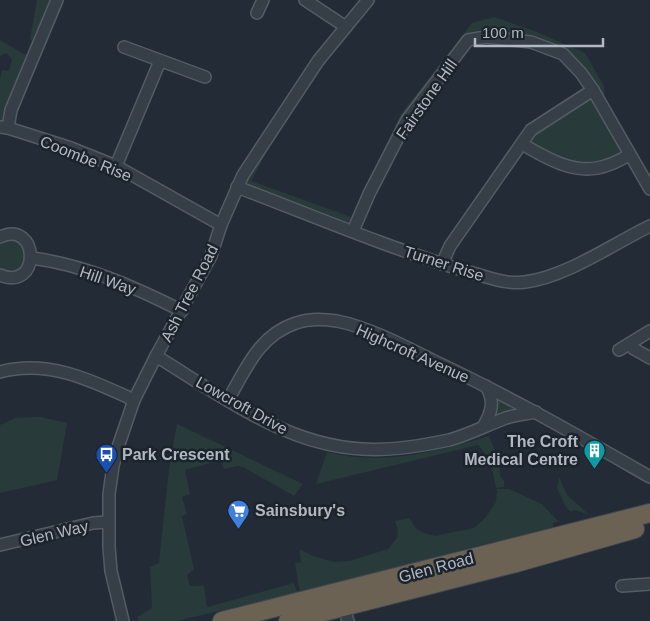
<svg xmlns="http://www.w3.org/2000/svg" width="650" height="621" viewBox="0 0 650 621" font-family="Helvetica,sans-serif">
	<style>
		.green { fill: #283a39 }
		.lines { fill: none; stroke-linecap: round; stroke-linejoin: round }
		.minor-casing { stroke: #545b64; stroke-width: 14 }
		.highway-casing { stroke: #414851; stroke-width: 20 }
		.minor { stroke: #363e47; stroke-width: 11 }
		.highway { stroke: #6c6254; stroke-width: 18 }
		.labels { text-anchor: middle; stroke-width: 5; stroke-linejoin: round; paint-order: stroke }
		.street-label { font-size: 16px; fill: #b1b8c3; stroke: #1b232b }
		.poi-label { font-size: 16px; font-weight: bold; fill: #b1b8c3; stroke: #1b232b; text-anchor: start }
	</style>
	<rect width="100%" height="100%" fill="#232c36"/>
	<g class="green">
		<polygon points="37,0 57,0 11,110 0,127 0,79 2,70 9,71 12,59 6,53 0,56 0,40 24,54 30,55 27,53 32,40 30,39"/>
		<polygon points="368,0 377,0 326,62 271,144 251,181 351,217 401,114 472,23 494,17 537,32 585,53 604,86 605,102 626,142 650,174 650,183 629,155 585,170 522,144 592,90 563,54 531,42 468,40 407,120 353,231 237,187 243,175"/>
		<polygon points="8,238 23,244 28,259 18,272 0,270 0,242"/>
		<polygon points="495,395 518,408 494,418"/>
		<polygon points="32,417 41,417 67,423 57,480 0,493 0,425 15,418"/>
		<polygon points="177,424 303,484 294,496 243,467 238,466 224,469 221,460 185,470 190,494 182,497 187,514 182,516 194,569 187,575 190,586 204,586 207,607 294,583 297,592 177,621 139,621 137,617 152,608 150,567 159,563 169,469"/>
		<path d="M489,436C494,448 501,463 500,476L504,481V487L496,488L490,459L478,445L316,484L327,452C382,466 436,452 489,436Z"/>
		<polygon points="559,477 567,495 588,514 574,510 571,512 566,507 557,488"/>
		<polygon points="497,489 509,489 542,504 559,522 553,523 553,527 540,532 484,544 300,594 295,563 301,562 299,549 313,556 334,562 349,561 388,549 397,538 398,531 395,521 409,518 416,529 424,533 435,536 474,528 485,518 496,502"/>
	</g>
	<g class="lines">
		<defs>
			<g id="minor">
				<polyline points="305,0 346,27"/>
				<polyline points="257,13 263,0"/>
				<polyline points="124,47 205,77"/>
				<polyline points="0,127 8,128 71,148 116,166 221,225"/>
				<polyline points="8,128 11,110 57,0"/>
				<path d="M522,144C548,159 577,177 608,165C615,163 622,159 629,155"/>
				<polyline points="116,166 160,61"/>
				<path d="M237,187C311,215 386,247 462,270C482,275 504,285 525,282C566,277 613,244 650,226"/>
				<polyline points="353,231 369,194 407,120 468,40 486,37 531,42 563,54 581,73 593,90 650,189"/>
				<path d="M0,237C39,219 42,292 0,275"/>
				<path d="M32,258C85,265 135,287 182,311"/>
				<polyline points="442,264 450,246 531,130 593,90"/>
				<polyline points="630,345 634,349 650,358"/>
				<polyline points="619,350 650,331"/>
				<path d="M156,356C220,395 285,445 362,449C390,451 421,446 449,440C468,435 487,425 506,418C515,415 526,414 536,412"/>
				<path d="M0,372C48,359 91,380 134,400"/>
				<path d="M228,400C246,369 259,335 296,323C310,318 324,319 337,321C368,327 404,346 432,360C507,395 578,436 650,477"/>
				<path d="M483,427C492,412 495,401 486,386"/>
				<polyline points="0,545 93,523 108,522"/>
				<polyline points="622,586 650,584"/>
				<polyline points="342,601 348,621"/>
				<polyline points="123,621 111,571 109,547 109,494 113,466 118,447 134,400 156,356 211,256 221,225 243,175 318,61 368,0"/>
			</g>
			<g id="highway">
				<polyline points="222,621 650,513"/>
				<polyline points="288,621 516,563 635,529"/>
			</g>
		</defs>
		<use href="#minor" class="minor-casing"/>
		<use href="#highway" class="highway-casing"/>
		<use href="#minor" class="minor"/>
		<use href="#highway" class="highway"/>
	</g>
	<defs>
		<symbol id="building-pin" viewBox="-11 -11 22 30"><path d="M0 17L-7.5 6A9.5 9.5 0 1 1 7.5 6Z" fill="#0f9aa8" stroke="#1b232b"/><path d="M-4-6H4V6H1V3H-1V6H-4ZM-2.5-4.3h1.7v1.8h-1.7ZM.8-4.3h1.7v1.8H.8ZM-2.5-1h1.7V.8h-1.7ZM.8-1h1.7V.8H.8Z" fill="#fff"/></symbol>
		<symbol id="bus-pin" viewBox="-11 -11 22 30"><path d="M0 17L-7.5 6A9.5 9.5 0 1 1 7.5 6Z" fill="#1a4fb4" stroke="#1b232b"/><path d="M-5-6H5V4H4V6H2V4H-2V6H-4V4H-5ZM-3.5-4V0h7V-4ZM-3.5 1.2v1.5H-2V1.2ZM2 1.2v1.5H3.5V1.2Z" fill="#fff"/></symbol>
		<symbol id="supermarket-pin" viewBox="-11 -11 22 30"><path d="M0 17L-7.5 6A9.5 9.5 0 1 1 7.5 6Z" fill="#3f7fe0" stroke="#1b232b"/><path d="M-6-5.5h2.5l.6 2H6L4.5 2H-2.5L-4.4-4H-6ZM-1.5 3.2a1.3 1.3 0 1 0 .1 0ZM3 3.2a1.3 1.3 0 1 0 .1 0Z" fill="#fff"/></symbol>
	</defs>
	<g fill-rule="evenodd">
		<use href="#building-pin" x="582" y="438" width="25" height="34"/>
		<use href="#bus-pin" x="94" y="442" width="25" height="34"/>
		<use href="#supermarket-pin" x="226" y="498" width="25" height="34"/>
	</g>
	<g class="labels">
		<g class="street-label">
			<text transform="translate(426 99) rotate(-55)" y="6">Fairstone Hill</text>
			<text transform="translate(86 158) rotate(22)" y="6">Coombe Rise</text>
			<text transform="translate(444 263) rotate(18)" y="6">Turner Rise</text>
			<text transform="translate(108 280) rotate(19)" y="6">Hill Way</text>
			<text transform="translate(189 293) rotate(-63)" y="6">Ash Tree Road</text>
			<text transform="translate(413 353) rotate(24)" y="6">Highcroft Avenue</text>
			<text transform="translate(242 405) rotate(29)" y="6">Lowcroft Drive</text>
			<text transform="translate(54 533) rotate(-13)" y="6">Glen Way</text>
			<text transform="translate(436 567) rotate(-15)" y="6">Glen Road</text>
		</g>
		<g class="poi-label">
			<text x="578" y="447" text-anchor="end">The Croft<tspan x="578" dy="18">Medical Centre</tspan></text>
			<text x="122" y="460">Park Crescent</text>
			<text x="255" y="516">Sainsbury's</text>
		</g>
	</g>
	<path d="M475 38v8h128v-8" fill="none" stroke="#b1b8c3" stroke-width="2.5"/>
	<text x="482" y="38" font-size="15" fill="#b1b8c3" stroke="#1b232b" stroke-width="4" paint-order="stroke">100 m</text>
</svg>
